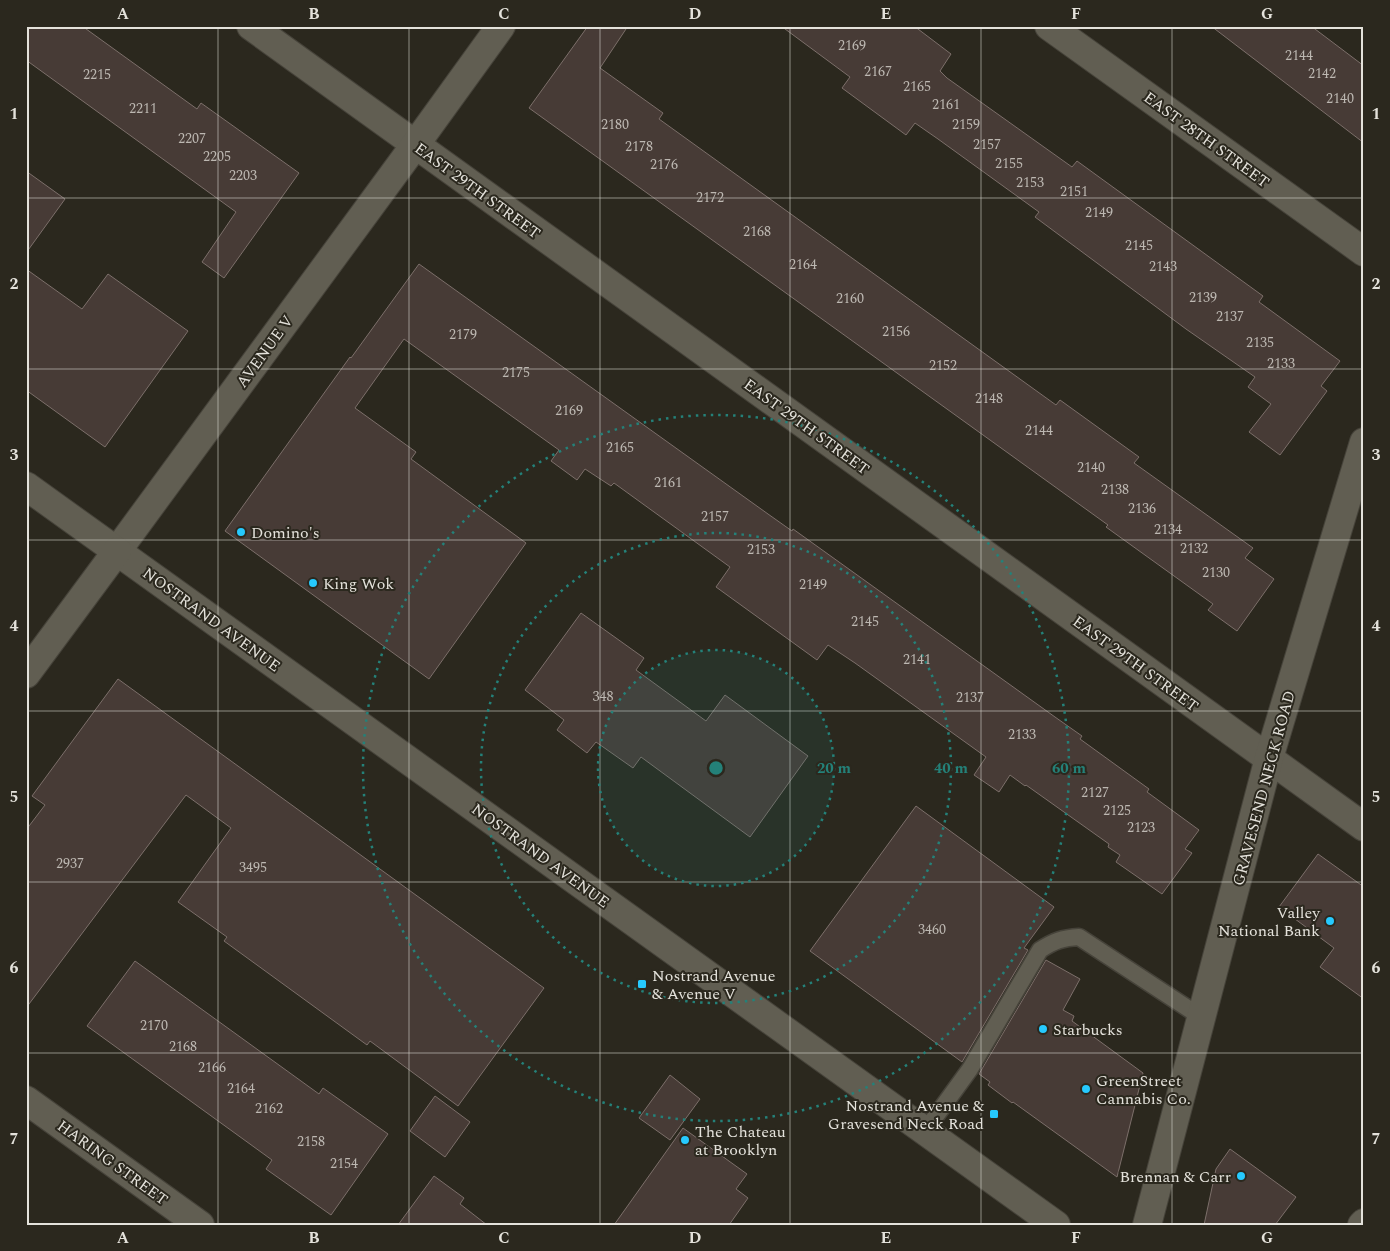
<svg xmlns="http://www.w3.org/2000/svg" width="1390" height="1251" viewBox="0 0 1390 1251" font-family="Spectral,serif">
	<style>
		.building { fill: #473b36; stroke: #7c6f6a }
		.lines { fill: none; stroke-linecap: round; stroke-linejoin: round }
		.service-casing { stroke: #46433a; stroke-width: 19 }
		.minor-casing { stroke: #46433a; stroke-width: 30 }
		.tertiary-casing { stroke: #46433a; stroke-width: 30 }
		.secondary-casing { stroke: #46433a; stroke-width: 30 }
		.service { stroke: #615e52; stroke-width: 16 }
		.minor { stroke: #615e52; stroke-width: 28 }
		.tertiary { stroke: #615e52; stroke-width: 28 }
		.secondary { stroke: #615e52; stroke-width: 28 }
		.grid { fill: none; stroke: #e4e2db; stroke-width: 1; stroke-opacity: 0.55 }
		.ring { fill: none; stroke: #248179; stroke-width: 2.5; stroke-dasharray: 2.5 5 }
		.poi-dot { fill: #26c9fe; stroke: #2b281e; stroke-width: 2 }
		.labels { text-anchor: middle; stroke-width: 4; stroke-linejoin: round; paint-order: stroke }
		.number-label { font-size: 14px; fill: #bdb8b2 }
		.street-label { font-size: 16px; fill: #e4e2db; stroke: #2b281e }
		.poi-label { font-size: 16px; fill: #e4e2db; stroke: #2b281e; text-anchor: start }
		.centre { fill: #248179; stroke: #2b281e; stroke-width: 2.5 }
		.ring-label { font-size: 15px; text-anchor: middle; font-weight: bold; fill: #248179; stroke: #2b281e; stroke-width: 4; stroke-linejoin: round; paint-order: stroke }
		.neatline { fill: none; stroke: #e4e2db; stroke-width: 2 }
		.grid-label { font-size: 16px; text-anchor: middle; font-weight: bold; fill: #e4e2db }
	</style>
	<rect width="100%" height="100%" fill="#2b281e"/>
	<g class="building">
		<polygon points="26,26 82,26 197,109 201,103 299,173 224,278 202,262 236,212 26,60"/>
		<polygon points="588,26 628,26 600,68 663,113 659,119 1056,405 1060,400 1139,457 1134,463 1253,548 1245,558 1274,579 1237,631 1208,610 1213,604 1106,527 1108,525 529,108"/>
		<polygon points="781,26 914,26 951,54 940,71 947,78 1072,167 1077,161 1263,296 1259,302 1340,361 1321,386 1327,391 1280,455 1249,432 1271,404 1248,387 1255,377 1186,329 1035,217 1039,212 938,139 915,123 906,135 842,88 850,77"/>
		<polygon points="1211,26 1311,26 1364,66 1364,143"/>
		<polygon points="26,171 65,199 26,253"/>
		<polygon points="419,264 768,514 792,531 793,529 1055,717 1082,736 1080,739 1149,789 1147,792 1199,830 1185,849 1192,853 1162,894 1116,862 1120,855 1108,847 1109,844 1026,785 1025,786 1010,775 999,792 974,775 986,757 855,663 828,645 817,660 716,587 730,567 614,483 611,486 585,469 577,480 551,461 559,450 404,339 355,408 416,452 411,459 526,543 429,679 225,531 350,357 351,358"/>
		<polygon points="26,269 82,309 108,274 188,331 105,447 26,390"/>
		<polygon points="581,613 644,658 636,670 706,721 725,695 808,756 750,837 641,757 633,768 596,742 587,753 557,730 564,720 525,690"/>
		<polygon points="118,679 544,988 458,1106 370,1041 367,1045 224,941 227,937 178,902 231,828 186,795 26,1008 26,830 45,805 32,796"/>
		<polygon points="916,806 1054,907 1024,948 1028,950 962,1062 810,951"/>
		<polygon points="1318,854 1364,887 1364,999 1320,967 1334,948 1279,907"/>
		<polygon points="1046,960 1080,979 1063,1010 1074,1016 1072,1021 1143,1073 1117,1177 1013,1102 1012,1103 988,1085 990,1082 979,1074"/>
		<polygon points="135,961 319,1094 323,1088 388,1134 331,1215 266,1169 272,1160 87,1026"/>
		<polygon points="670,1075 700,1099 670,1140 639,1118"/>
		<polygon points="435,1096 470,1122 445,1157 410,1131"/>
		<polygon points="683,1128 747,1174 736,1189 748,1198 729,1225 614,1225"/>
		<polygon points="1230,1149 1296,1197 1275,1225 1204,1225 1216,1169"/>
		<polygon points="434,1176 464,1198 460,1204 487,1225 398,1225"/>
	</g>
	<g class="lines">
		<defs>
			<path id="service" d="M925,1131L970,1069L1040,950C1054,941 1062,938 1079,937L1201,1017"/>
			<g id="minor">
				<polyline points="251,26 1364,827"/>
				<polyline points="1049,26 1364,252"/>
				<polyline points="26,1100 200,1225"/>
				<polyline points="1147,1225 1269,758 1364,442"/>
			</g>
			<polyline id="tertiary" points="117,551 415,145 501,26"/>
			<g id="secondary">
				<polyline points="26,486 1056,1225"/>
				<polyline points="26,674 117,551"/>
				<polyline points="1362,1225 1364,1223"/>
			</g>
		</defs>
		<use href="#service" class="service-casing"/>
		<use href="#minor" class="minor-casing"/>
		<use href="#tertiary" class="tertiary-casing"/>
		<use href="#secondary" class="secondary-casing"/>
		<use href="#service" class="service"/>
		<use href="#minor" class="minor"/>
		<use href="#tertiary" class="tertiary"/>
		<use href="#secondary" class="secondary"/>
	</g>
	<path class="grid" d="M218,26V1225M409,26V1225M600,26V1225M790,26V1225M981,26V1225M1172,26V1225M26,198H1364M26,369H1364M26,540H1364M26,711H1364M26,882H1364M26,1053H1364"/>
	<circle cx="716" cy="768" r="118" fill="#248179" fill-opacity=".12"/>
	<g class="ring">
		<circle cx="716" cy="768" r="118"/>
		<circle cx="716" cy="768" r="235"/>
		<circle cx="716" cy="768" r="353"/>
	</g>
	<g class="poi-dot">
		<circle cx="241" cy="532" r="5"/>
		<circle cx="313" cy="583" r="5"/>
		<circle cx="1330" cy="921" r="5"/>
		<rect x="637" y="979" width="10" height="10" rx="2.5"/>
		<circle cx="1043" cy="1029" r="5"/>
		<circle cx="1086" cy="1089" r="5"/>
		<rect x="989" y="1109" width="10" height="10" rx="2.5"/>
		<circle cx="685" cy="1140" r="5"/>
		<circle cx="1241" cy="1176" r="5"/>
	</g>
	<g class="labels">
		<g class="number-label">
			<text x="852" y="50">2169</text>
			<text x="1299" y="60">2144</text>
			<text x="878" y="76">2167</text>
			<text x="1322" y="78">2142</text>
			<text x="97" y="79">2215</text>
			<text x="917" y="91">2165</text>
			<text x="1340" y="103">2140</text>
			<text x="946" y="109">2161</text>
			<text x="143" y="113">2211</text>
			<text x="615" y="129">2180</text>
			<text x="966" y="129">2159</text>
			<text x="192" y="143">2207</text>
			<text x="987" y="149">2157</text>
			<text x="639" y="151">2178</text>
			<text x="217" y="161">2205</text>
			<text x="1009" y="168">2155</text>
			<text x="664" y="169">2176</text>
			<text x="243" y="180">2203</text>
			<text x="1030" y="187">2153</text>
			<text x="1074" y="196">2151</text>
			<text x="710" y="202">2172</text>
			<text x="1099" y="217">2149</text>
			<text x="757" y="236">2168</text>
			<text x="1139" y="250">2145</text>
			<text x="803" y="269">2164</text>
			<text x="1163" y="271">2143</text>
			<text x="1203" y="302">2139</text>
			<text x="850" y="303">2160</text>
			<text x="1230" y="321">2137</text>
			<text x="896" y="336">2156</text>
			<text x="463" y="339">2179</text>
			<text x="1260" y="347">2135</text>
			<text x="1281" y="368">2133</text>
			<text x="943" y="370">2152</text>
			<text x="516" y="377">2175</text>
			<text x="989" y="403">2148</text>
			<text x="569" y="415">2169</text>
			<text x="1039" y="435">2144</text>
			<text x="620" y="452">2165</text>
			<text x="1091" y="472">2140</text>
			<text x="668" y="487">2161</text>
			<text x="1115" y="494">2138</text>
			<text x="1142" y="513">2136</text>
			<text x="715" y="521">2157</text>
			<text x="1168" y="534">2134</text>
			<text x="1194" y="553">2132</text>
			<text x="761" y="554">2153</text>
			<text x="1216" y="577">2130</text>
			<text x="813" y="589">2149</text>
			<text x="865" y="626">2145</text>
			<text x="917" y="664">2141</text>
			<text x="603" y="701">348</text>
			<text x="970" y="702">2137</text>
			<text x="1022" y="739">2133</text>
			<text x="1095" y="797">2127</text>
			<text x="1117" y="815">2125</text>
			<text x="1141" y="832">2123</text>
			<text x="70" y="868">2937</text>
			<text x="253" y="872">3495</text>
			<text x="932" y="934">3460</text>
			<text x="154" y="1030">2170</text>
			<text x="183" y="1051">2168</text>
			<text x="212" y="1072">2166</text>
			<text x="241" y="1093">2164</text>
			<text x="269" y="1113">2162</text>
			<text x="311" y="1146">2158</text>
			<text x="344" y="1168">2154</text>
		</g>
		<g class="street-label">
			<text transform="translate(1207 139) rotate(36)" y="6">EAST 28TH STREET</text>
			<text transform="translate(478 190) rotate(36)" y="6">EAST 29TH STREET</text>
			<text transform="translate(264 351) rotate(-54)" y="6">AVENUE V</text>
			<text transform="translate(807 426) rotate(36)" y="6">EAST 29TH STREET</text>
			<text transform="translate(212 619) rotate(36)" y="6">NOSTRAND AVENUE</text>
			<text transform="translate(1136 663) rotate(36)" y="6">EAST 29TH STREET</text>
			<text transform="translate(1263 788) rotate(-75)" y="6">GRAVESEND NECK ROAD</text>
			<text transform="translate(541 855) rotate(36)" y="6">NOSTRAND AVENUE</text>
			<text transform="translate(113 1162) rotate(36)" y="6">HARING STREET</text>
		</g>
		<g class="poi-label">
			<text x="251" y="538">Domino's</text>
			<text x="323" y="589">King Wok</text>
			<text x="1320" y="918" text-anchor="end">Valley<tspan x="1320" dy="18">National Bank</tspan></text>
			<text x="652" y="981">Nostrand Avenue<tspan x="652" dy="18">&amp; Avenue V</tspan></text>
			<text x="1053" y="1035">Starbucks</text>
			<text x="1096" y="1086">GreenStreet<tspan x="1096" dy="18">Cannabis Co.</tspan></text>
			<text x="984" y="1111" text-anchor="end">Nostrand Avenue &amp;<tspan x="984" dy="18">Gravesend Neck Road</tspan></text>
			<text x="695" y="1137">The Chateau<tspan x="695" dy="18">at Brooklyn</tspan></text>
			<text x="1231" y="1182" text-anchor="end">Brennan &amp; Carr</text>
		</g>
	</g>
	<circle cx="716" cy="768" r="8" class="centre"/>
	<g class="ring-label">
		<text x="834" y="773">20 m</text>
		<text x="951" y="773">40 m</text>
		<text x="1069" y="773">60 m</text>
	</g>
	<rect width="1390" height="1251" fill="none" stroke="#2b281e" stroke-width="55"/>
	<rect x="28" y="28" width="1334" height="1196" class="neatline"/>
	<g class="grid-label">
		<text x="123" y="19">A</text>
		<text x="314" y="19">B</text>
		<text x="504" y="19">C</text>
		<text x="695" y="19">D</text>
		<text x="886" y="19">E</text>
		<text x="1076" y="19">F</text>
		<text x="1267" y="19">G</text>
		<text x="14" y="119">1</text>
		<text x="1376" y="119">1</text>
		<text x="14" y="289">2</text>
		<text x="1376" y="289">2</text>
		<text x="14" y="460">3</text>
		<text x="1376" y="460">3</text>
		<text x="14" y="631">4</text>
		<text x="1376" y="631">4</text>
		<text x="14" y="802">5</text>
		<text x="1376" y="802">5</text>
		<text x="14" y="973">6</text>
		<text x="1376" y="973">6</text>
		<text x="14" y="1144">7</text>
		<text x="1376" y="1144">7</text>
		<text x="123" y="1243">A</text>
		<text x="314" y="1243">B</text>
		<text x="504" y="1243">C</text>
		<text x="695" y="1243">D</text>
		<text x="886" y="1243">E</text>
		<text x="1076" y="1243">F</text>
		<text x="1267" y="1243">G</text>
	</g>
</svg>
